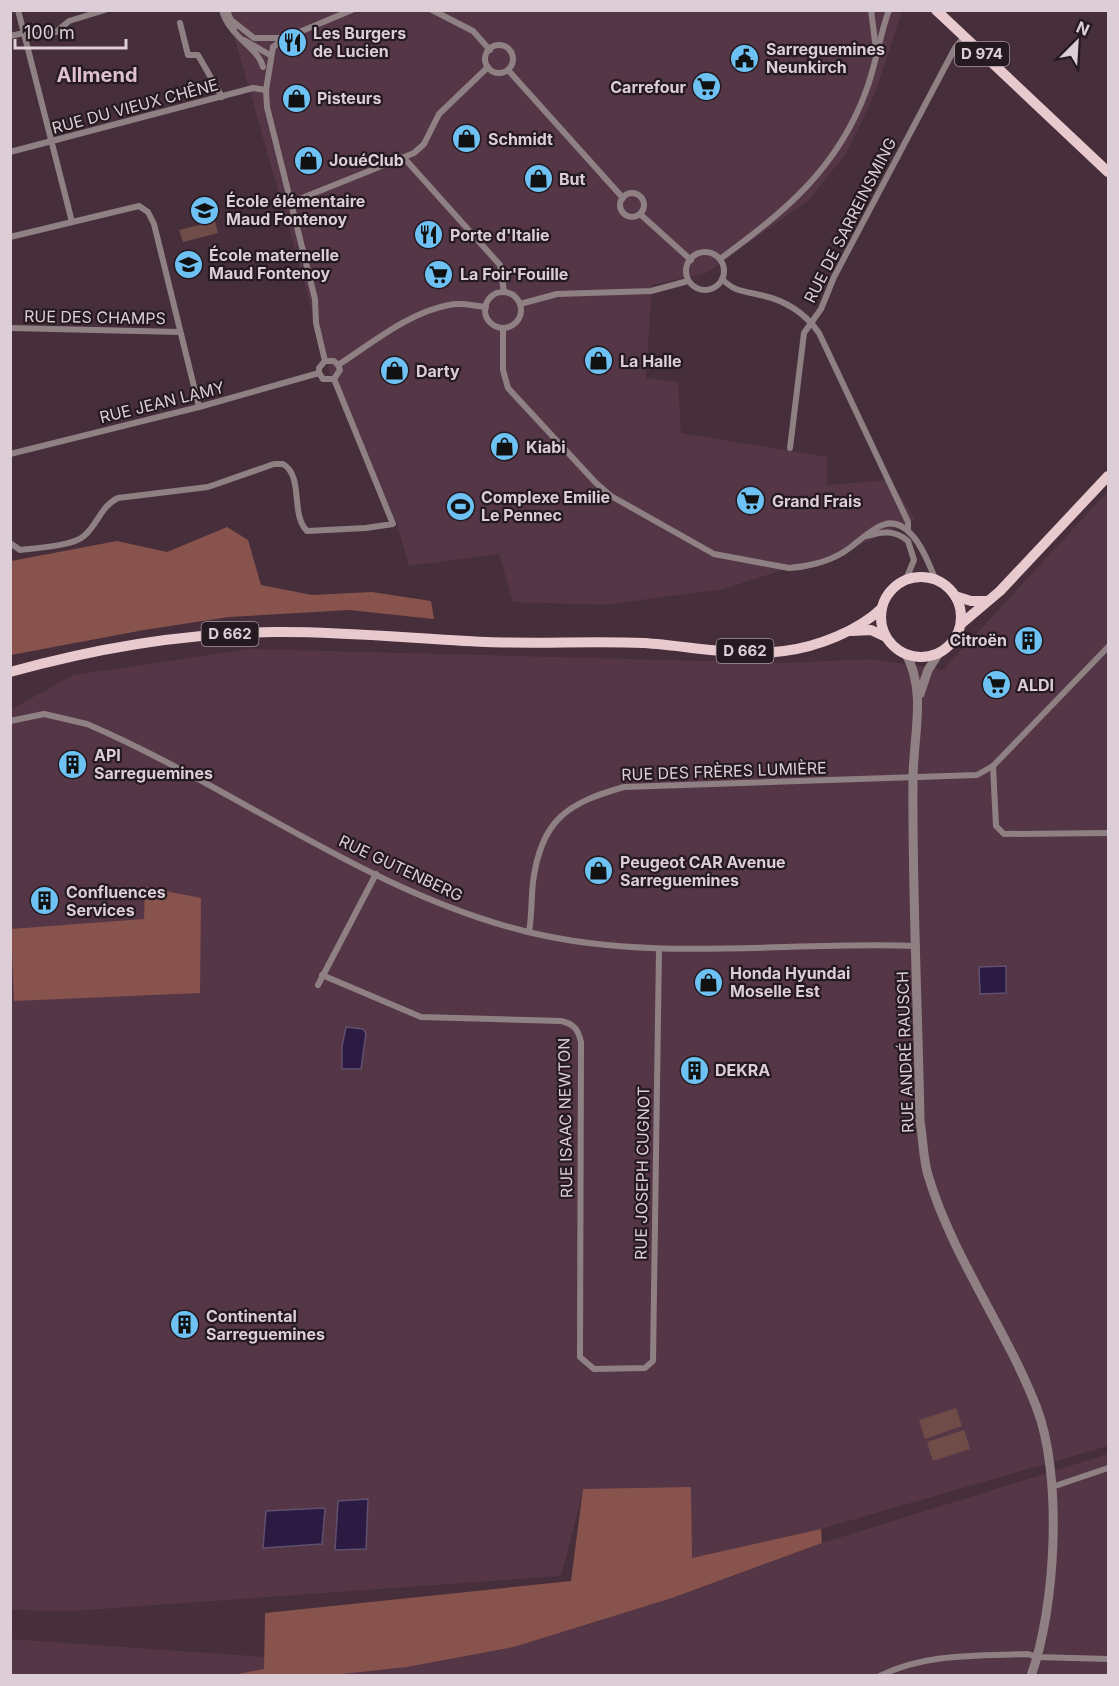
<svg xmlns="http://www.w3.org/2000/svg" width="1119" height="1686" viewBox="0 0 1119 1686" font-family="Inter,sans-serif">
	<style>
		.built { fill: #543647 }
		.green { fill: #6f4c47 }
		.forest { fill: #88534c }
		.water { fill: #2b1b42; stroke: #60506e; stroke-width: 1.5 }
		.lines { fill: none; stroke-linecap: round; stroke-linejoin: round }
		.minor { stroke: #8f8083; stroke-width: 6 }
		.tertiary { stroke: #8f8083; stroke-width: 9 }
		.primary { stroke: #e8c9ce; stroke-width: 10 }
		.labels { text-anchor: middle; stroke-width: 4.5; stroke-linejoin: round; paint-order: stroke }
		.shield { fill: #251a20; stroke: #a6979f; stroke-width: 1.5 }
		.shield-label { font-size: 15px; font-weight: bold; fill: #ddcdd6 }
		.poi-label { font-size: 16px; font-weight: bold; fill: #ddcdd6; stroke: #251a20; text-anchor: start }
		.street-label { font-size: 16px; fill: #ddcdd6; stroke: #251a20 }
		.quarter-label { font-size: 20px; font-weight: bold; fill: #dec0d0; stroke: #251a20 }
	</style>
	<rect width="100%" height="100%" fill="#462e3b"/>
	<g class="built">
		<polygon points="227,11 902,11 876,91 847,152 809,200 706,273 652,285 646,378 678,382 681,433 827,457 827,485 890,480 915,519 832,558 789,568 724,589 604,605 513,602 499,554 409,566 397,524 330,373"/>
		<polygon points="1108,491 1108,1446 821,1529 692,1558 584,1489 561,1576 74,1611 11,1610 10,710 73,675 250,649 784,663 871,659 943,670"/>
		<polygon points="1108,1454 1108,1675 11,1676 10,1639 407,1667 514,1647 672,1598 822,1543"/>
	</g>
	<g class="green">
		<polygon points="215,221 218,233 183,242 179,230"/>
		<polygon points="956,1408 962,1426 925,1439 919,1420"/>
		<polygon points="964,1430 970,1449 933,1461 927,1442"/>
	</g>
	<g class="forest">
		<polygon points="227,527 248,540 261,585 312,595 372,592 431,601 434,619 349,610 229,617 144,630 11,655 11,561 117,541 167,552"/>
		<polygon points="145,887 201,898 200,993 14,1001 11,929 144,919"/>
		<polygon points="691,1487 692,1558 821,1529 822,1543 672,1598 514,1647 407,1667 332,1675 227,1676 264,1669 265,1613 571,1581 583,1489"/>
	</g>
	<g class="water">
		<polygon points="1006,966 1006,993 980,994 979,967"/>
		<polygon points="346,1027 363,1029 366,1033 361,1069 342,1069 342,1046"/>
		<polygon points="368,1499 366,1549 335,1550 338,1501"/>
		<polygon points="323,1508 325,1509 322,1544 263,1548 266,1511"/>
	</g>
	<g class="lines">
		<g class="minor">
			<polyline points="18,10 72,222"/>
			<path d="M222,10C229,37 259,48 263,67"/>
			<polyline points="227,10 234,28"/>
			<polyline points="432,10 473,31 490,50"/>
			<polyline points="871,10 876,49"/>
			<polyline points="230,19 254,38 285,38"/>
			<polyline points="180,23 188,55 198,55 222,97"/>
			<polyline points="10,36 24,33"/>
			<polyline points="25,37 56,32 69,21 105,10"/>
			<polyline points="244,40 270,55"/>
			<circle cx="499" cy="59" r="14"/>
			<polyline points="508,70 623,198"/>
			<polyline points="10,152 253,88 266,90"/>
			<polyline points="405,159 500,265 504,292"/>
			<circle cx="632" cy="205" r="12"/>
			<polyline points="292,202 414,153 424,144 439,114 488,67"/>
			<polyline points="640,214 691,260"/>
			<polyline points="10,237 139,206 148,212 154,224 199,407"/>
			<circle cx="705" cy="271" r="19"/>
			<path d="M720,259C784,213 838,168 866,91C876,65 879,37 889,10"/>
			<path d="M722,279C735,292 743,291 760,295C784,300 805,313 819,333L908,522V530"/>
			<circle cx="503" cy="310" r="18"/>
			<polyline points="520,304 557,294 651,291 688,281"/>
			<polyline points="10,328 180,332"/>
			<path d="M503,328V370L508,388L596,483L611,496L714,554L789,568C806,567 827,562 842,553C864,541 886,505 912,535C923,547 929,565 936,580"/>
			<polyline points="325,361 316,323 315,299 267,107 266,90 273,47 285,38 352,10"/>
			<path d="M338,365C371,344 409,312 449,305C462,302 473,306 486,307"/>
			<polyline points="319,373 323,379 334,379 340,370 338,365"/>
			<polyline points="319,373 319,368 325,361 334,361 338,365"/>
			<polyline points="790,448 804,333 821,309 834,277 955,48 964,37"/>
			<polyline points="10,454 199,407 319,373"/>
			<path d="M867,536C883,531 895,530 908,541L914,560L906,579"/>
			<path d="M10,543L20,550C36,548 73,546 84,536C98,524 101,506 118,498L208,487L274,464H283C304,476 290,514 307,531L366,528L393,524L334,379"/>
			<path d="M10,721L44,714L87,724C236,788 369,893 528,932C655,963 788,941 917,946"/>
			<polyline points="993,766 996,826 1004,834 1108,833"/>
			<path d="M529,932C532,915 531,899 533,882C541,820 567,803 624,787L977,775L993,766L1108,647"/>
			<path d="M322,975L421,1017L561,1021C574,1024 578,1029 581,1042L580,1357L594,1369L645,1368L653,1361L659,949"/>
			<polyline points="318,985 376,874"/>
			<polyline points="1052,1487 1108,1468"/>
			<path d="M880,1676C924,1653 980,1656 1028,1654L1037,1657L1108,1659"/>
		</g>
		<g class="tertiary">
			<path d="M906,654C927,692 913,737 913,779C912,893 918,1007 920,1121C923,1138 923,1158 928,1175C952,1256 1005,1327 1036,1406C1063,1474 1056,1607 1031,1676"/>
			<polyline points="920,694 928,670 939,653"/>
		</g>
		<g class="primary">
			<polyline points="936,10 1108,172"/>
			<circle cx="921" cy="617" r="40"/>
			<polyline points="955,596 971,601 987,601"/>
			<polyline points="961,624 1000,591 1108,476"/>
			<polyline points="852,631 871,630 886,637"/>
			<path d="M10,672C96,648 184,633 274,632C345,631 415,639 486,642C539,644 592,641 644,643C690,646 739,657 784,651C817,647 858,631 882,608"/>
		</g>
	</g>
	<defs>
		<symbol id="restaurant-disc" viewBox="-11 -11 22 22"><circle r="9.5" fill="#6ec2f3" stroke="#251a20"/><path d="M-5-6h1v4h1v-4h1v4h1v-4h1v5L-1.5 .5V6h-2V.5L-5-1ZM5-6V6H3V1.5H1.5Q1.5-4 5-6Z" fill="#111"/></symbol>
		<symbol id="civic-disc" viewBox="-11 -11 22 22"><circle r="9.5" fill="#6ec2f3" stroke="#251a20"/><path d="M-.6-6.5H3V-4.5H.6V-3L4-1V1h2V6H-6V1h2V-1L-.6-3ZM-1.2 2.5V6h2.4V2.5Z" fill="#111"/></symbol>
		<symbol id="supermarket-disc" viewBox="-11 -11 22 22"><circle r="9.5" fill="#6ec2f3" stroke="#251a20"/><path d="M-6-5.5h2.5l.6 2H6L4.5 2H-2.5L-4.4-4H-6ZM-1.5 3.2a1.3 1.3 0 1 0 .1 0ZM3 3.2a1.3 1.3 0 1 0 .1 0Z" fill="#111"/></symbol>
		<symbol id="shop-disc" viewBox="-11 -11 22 22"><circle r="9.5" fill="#6ec2f3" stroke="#251a20"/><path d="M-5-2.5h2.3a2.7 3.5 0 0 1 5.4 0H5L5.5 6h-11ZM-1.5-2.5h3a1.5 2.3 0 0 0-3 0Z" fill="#111"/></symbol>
		<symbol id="school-disc" viewBox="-11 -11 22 22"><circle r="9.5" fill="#6ec2f3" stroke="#251a20"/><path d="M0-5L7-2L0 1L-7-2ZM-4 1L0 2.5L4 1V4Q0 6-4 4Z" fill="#111"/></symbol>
		<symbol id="stadium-disc" viewBox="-11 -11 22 22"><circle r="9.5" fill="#6ec2f3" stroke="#251a20"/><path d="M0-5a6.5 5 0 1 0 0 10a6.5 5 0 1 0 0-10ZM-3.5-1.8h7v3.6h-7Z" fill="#111"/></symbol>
		<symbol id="building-disc" viewBox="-11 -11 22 22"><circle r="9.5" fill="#6ec2f3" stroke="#251a20"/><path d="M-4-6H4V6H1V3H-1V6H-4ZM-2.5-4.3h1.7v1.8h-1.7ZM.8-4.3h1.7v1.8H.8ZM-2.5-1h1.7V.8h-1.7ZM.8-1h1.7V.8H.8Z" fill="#111"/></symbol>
	</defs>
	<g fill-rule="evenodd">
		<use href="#restaurant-disc" x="276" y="26" width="33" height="33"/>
		<use href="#civic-disc" x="728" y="42" width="33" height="33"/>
		<use href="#supermarket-disc" x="690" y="70" width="33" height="33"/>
		<use href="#shop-disc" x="280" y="82" width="33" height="33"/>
		<use href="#shop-disc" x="450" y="122" width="33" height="33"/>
		<use href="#shop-disc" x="292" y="144" width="33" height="33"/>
		<use href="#shop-disc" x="522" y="162" width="33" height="33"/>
		<use href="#school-disc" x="188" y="194" width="33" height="33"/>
		<use href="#restaurant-disc" x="412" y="218" width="33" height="33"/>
		<use href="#school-disc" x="172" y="248" width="33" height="33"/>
		<use href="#supermarket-disc" x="422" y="258" width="33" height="33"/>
		<use href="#shop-disc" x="582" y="344" width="33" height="33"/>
		<use href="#shop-disc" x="378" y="354" width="33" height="33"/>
		<use href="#shop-disc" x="488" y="430" width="33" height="33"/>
		<use href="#supermarket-disc" x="734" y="484" width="33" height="33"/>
		<use href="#stadium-disc" x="444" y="490" width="33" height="33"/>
		<use href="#building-disc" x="1012" y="624" width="33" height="33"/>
		<use href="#supermarket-disc" x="980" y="668" width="33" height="33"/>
		<use href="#building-disc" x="56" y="748" width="33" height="33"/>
		<use href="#shop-disc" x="582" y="854" width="33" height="33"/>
		<use href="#building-disc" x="28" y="884" width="33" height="33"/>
		<use href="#shop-disc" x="692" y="966" width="33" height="33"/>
		<use href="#building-disc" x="678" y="1054" width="33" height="33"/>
		<use href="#building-disc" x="168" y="1308" width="33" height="33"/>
	</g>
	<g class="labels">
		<g class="shield">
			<rect x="955" y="42" width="54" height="24" rx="4.5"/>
			<rect x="201.5" y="622" width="57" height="24" rx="4.5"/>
			<rect x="716.5" y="639" width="57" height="24" rx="4.5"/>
		</g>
		<g class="shield-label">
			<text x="982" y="59">D 974</text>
			<text x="230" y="639">D 662</text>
			<text x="745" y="656">D 662</text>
		</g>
		<g class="poi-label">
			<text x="313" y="39">Les Burgers<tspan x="313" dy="18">de Lucien</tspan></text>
			<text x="766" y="55">Sarreguemines<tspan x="766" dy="18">Neunkirch</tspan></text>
			<text x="686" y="93" text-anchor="end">Carrefour</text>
			<text x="317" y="104">Pisteurs</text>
			<text x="488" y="145">Schmidt</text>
			<text x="329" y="166">JouéClub</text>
			<text x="559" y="185">But</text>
			<text x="226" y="207">École élémentaire<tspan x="226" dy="18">Maud Fontenoy</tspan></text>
			<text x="450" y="241">Porte d'Italie</text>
			<text x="209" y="261">École maternelle<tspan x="209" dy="18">Maud Fontenoy</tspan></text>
			<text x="460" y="280">La Foir'Fouille</text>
			<text x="620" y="367">La Halle</text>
			<text x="416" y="377">Darty</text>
			<text x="526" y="453">Kiabi</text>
			<text x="481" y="503">Complexe Emilie<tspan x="481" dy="18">Le Pennec</tspan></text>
			<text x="772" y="507">Grand Frais</text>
			<text x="1007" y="646" text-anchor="end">Citroën</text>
			<text x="1017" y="691">ALDI</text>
			<text x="94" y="761">API<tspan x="94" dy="18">Sarreguemines</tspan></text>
			<text x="620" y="868">Peugeot CAR Avenue<tspan x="620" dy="18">Sarreguemines</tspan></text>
			<text x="66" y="898">Confluences<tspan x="66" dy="18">Services</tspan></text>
			<text x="730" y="979">Honda Hyundai<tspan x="730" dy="18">Moselle Est</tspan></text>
			<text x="715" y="1076">DEKRA</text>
			<text x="206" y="1322">Continental<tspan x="206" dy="18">Sarreguemines</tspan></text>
		</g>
		<g class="street-label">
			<text transform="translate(135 106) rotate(-15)" y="6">RUE DU VIEUX CHÊNE</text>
			<text transform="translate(850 220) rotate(-63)" y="6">RUE DE SARREINSMING</text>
			<text transform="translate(95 317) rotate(1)" y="6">RUE DES CHAMPS</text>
			<text transform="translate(162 402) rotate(-14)" y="6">RUE JEAN LAMY</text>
			<text transform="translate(724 771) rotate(-2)" y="6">RUE DES FRÈRES LUMIÈRE</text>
			<text transform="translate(401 868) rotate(25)" y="6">RUE GUTENBERG</text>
			<text transform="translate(905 1052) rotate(-92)" y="6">RUE ANDRÉ RAUSCH</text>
			<text transform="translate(565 1118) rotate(-91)" y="6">RUE ISAAC NEWTON</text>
			<text transform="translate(642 1173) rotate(-89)" y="6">RUE JOSEPH CUGNOT</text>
		</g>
		<g class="quarter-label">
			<text x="97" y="82">Allmend</text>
		</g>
	</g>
	<rect width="1119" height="1686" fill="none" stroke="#ddcdd6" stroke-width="24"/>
	<g transform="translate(1077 42) rotate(24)" stroke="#251a20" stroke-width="4.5" paint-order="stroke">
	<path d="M0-4.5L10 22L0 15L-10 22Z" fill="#ddcdd6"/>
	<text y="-9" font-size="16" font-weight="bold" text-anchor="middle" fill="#ddcdd6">N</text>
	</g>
	<path d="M15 39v9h111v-9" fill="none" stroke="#ddcdd6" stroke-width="3"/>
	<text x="24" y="39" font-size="18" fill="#ddcdd6" stroke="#251a20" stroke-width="4.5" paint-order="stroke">100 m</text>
</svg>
